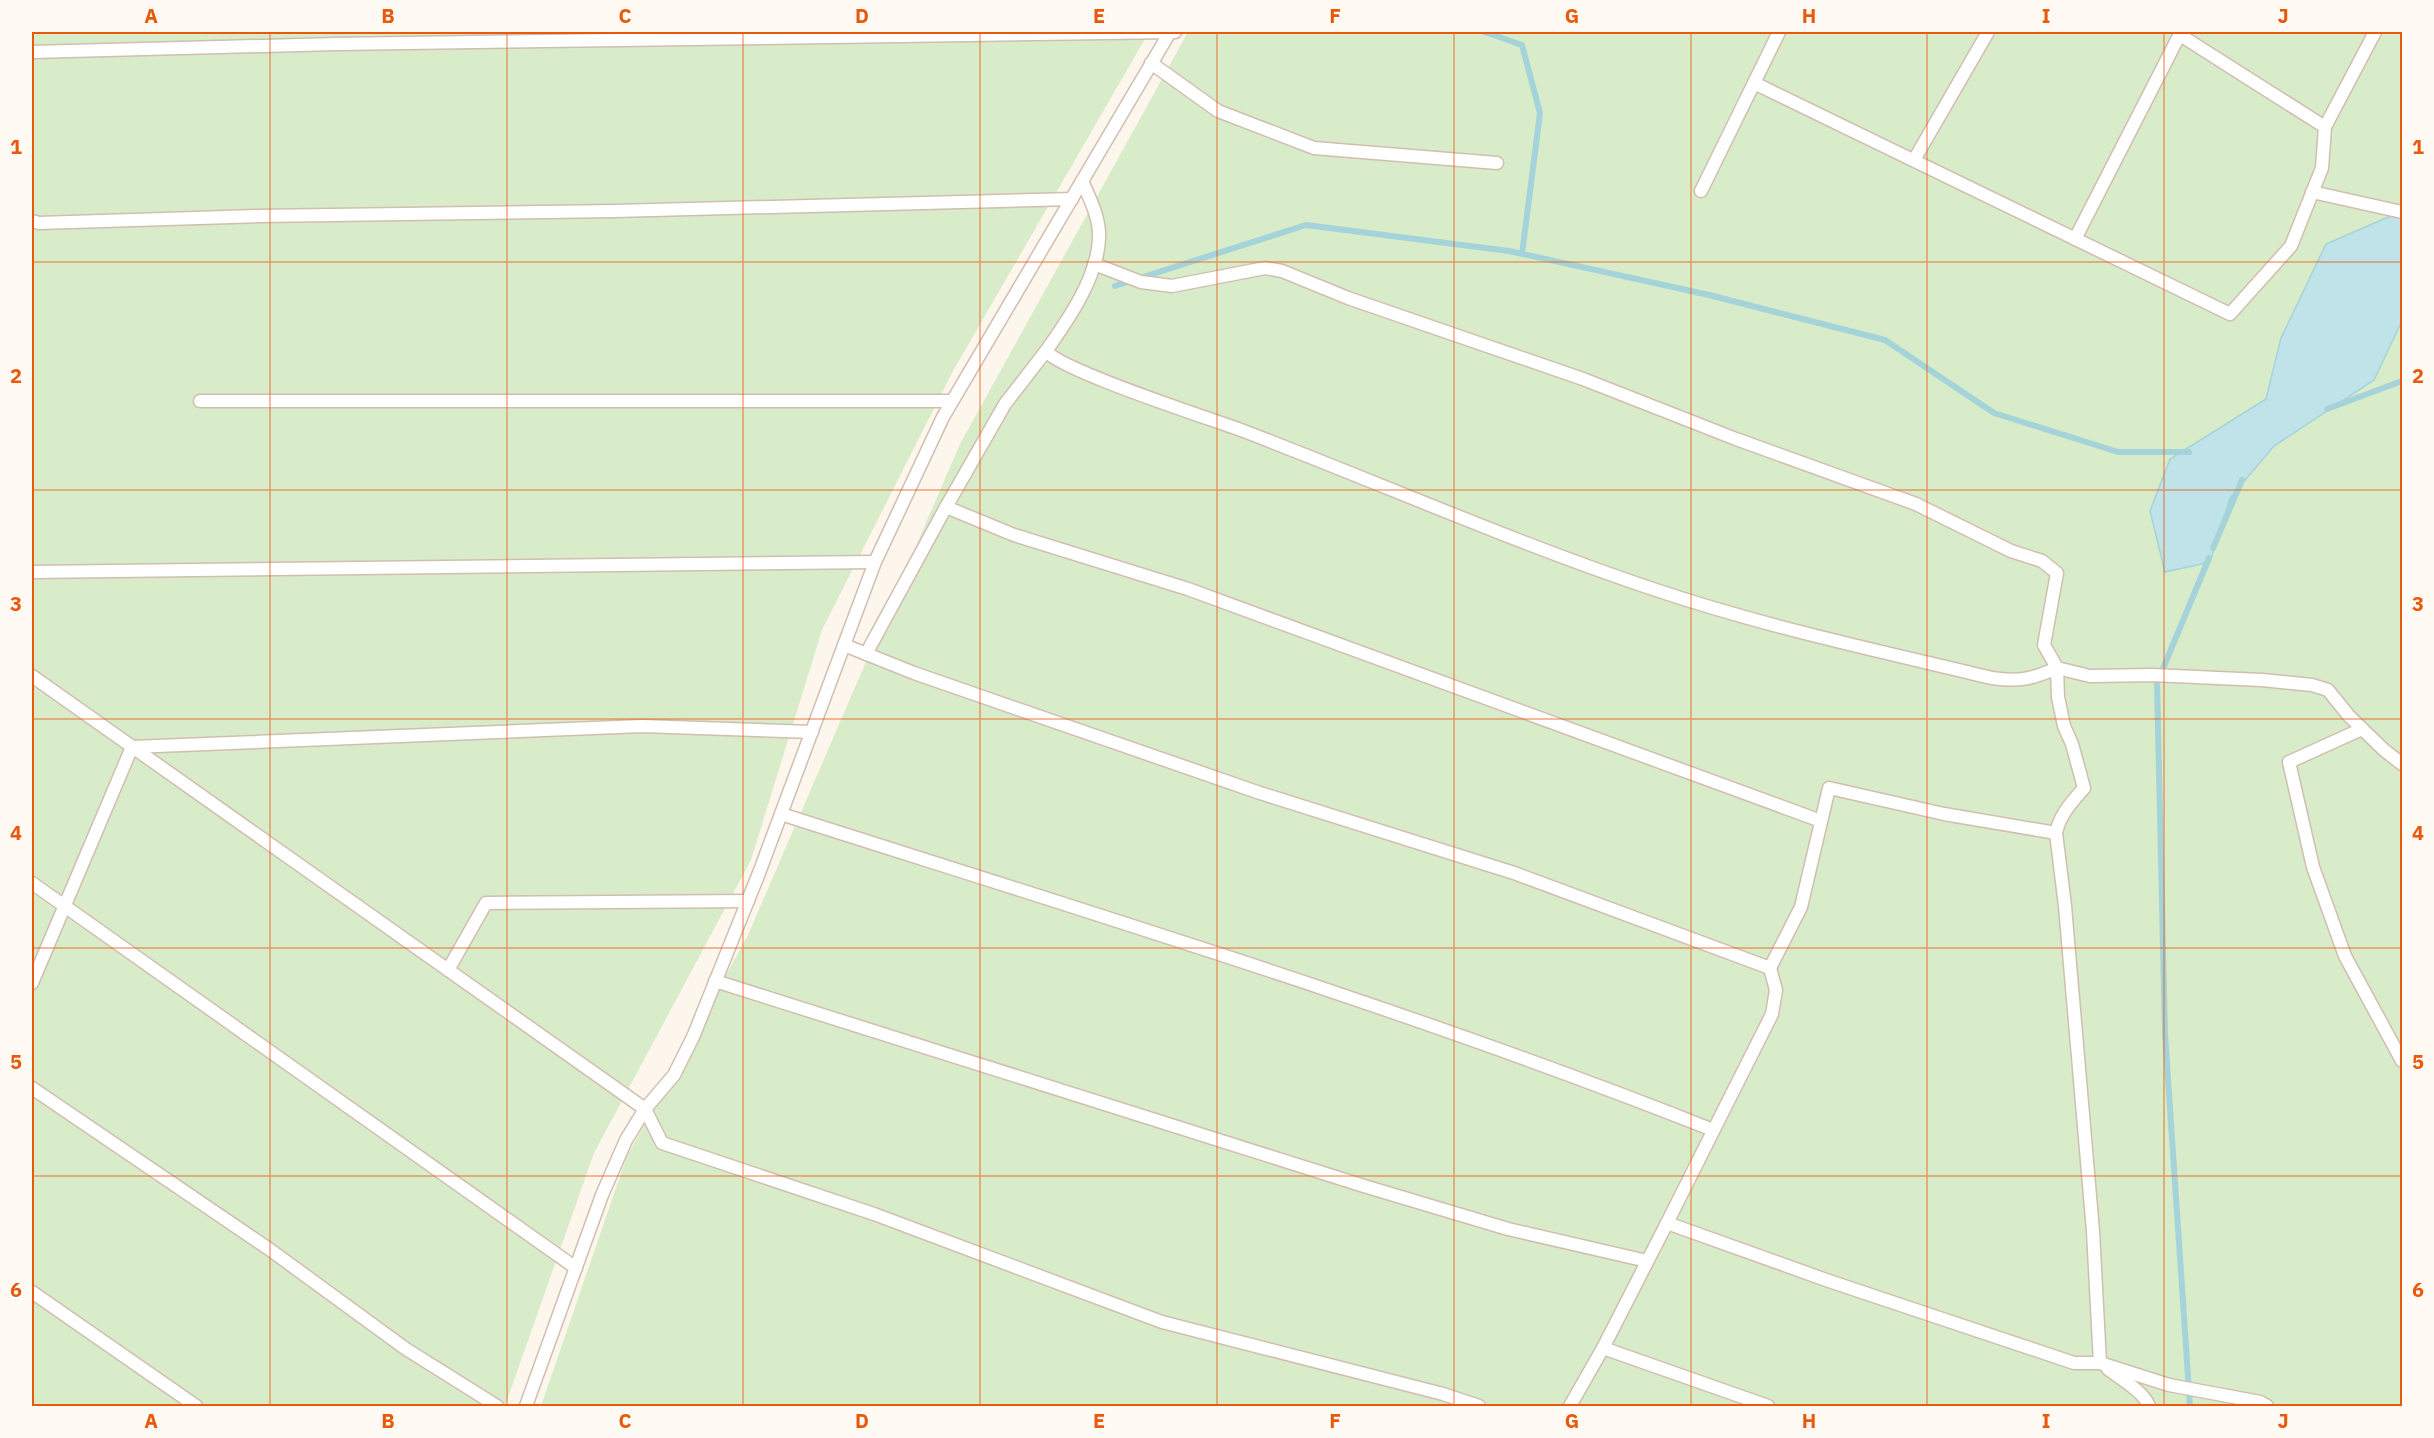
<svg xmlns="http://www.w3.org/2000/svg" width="2434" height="1438" viewBox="0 0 2434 1438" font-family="'IBM Plex Sans',sans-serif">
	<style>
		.green { fill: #d8ecc9 }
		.water { fill: #bfe3e8; stroke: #a5d3da; stroke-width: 1.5 }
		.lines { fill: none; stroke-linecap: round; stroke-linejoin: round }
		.stream { stroke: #a5d3da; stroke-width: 6 }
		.service-casing { stroke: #d1beb0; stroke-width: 15 }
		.service { stroke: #fff; stroke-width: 12 }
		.grid { fill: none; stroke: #e8590c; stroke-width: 1.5; stroke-opacity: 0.55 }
		.neatline { fill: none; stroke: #e8590c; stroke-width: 2 }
		.grid-label { font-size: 20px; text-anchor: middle; font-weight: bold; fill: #e8590c }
	</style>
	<rect width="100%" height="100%" fill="#fdf6ec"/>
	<g class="green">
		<polygon points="32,32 1149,32 953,371 822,630 751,860 594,1153 505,1406 32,1406"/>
		<polygon points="1188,32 2402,32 2402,1406 541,1406 627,1156 748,935 960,444"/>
	</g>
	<polygon class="water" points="2402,211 2402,321 2374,380 2274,446 2230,498 2210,562 2165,572 2150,511 2170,459 2266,399 2281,338 2326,244"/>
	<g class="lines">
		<g class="stream">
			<polyline points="1485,32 1522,45 1540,113 1522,254"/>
			<polyline points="1115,286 1306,225 1509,251 1709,295 1885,340 1994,413 2118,452 2189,452"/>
			<polyline points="2327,409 2402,381"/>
			<polyline points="2213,548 2242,480"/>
			<polyline points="2190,1406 2165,1034 2157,683 2209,558"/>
		</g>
		<defs>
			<g id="service">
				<polyline points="2180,35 2325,127"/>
				<polyline points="32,52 336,44 1175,32"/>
				<polyline points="1151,63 1218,111 1314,148 1497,163"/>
				<polyline points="1754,83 2230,314 2291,246 2322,168 2325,127 2375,32"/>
				<polyline points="1914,160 1988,32"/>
				<polyline points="1701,191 1779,32"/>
				<polyline points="2312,192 2402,212"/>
				<polyline points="32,221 39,223 260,216 615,211 1072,199"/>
				<polyline points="2075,239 2181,32"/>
				<polyline points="1094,264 1141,282 1172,286 1265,268 1282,271 1348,298 1583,379 1736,439 1916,504 2011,551 2042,561 2057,573 2044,645 2057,668 2090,676 2152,675 2262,680 2312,685 2328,690 2349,716 2384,750 2402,764"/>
				<polyline points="1046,351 1005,404 946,507 1014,535 1188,589 1821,821"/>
				<polyline points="200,401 952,401"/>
				<polyline points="32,572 875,562"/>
				<path d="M844,645L914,673L1260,793L1514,873L1770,968L1776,990L1772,1014L1667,1223L1829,1281L2074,1363H2100L2093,1231L2065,906L2056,833C2060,814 2072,802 2084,788L2072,744L2064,726L2058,697L2057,668C2032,679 2019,682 1992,678C1880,651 1766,627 1656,590C1515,543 1380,483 1241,430C1208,418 1062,371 1046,351C1068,320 1098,277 1099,238C1100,218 1090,199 1082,181"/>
				<polyline points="866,654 946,507"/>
				<polyline points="32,676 645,1109 662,1143 874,1214 1162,1322 1443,1394 1479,1406"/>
				<polyline points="2362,729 2289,762 2313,867 2345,956 2402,1061"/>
				<path d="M781,814C1094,914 1408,1009 1713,1130"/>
				<polyline points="32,883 576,1268"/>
				<polyline points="1770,968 1801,907 1829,788 1944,814 2056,833"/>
				<polyline points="448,970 486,903 748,901"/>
				<polyline points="715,981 1364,1186 1508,1229 1647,1261"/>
				<polyline points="32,983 132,747 642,726 812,732"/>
				<polyline points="32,1088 269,1249 406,1349 497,1406"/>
				<polyline points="1667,1223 1603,1348 1768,1406"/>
				<polyline points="32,1292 196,1406"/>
				<polyline points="2100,1363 2169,1385 2260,1402 2267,1406"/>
				<path d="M2108,1369C2121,1379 2143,1391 2149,1406"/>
				<polyline points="526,1406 602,1195 626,1140 645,1109 674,1075 693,1037 759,873 875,562 943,417 1170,32"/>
				<polyline points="1570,1406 1603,1348"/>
			</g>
		</defs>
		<use href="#service" class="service-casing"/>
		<use href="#service" class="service"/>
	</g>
	<path class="grid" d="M270,32V1406M507,32V1406M743,32V1406M980,32V1406M1217,32V1406M1454,32V1406M1691,32V1406M1927,32V1406M2164,32V1406M32,262H2402M32,490H2402M32,719H2402M32,948H2402M32,1176H2402"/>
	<rect width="2434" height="1438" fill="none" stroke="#fffaf3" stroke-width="66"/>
	<rect x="33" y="33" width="2368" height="1372" class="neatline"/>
	<g class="grid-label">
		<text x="151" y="23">A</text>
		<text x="388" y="23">B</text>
		<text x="625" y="23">C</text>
		<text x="862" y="23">D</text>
		<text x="1099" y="23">E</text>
		<text x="1335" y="23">F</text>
		<text x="1572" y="23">G</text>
		<text x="1809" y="23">H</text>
		<text x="2046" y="23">I</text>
		<text x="2283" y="23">J</text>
		<text x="16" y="154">1</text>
		<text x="2418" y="154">1</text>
		<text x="16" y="383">2</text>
		<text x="2418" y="383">2</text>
		<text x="16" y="611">3</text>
		<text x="2418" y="611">3</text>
		<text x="16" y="840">4</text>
		<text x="2418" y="840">4</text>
		<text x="16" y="1069">5</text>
		<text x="2418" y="1069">5</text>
		<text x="16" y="1297">6</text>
		<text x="2418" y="1297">6</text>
		<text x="151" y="1428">A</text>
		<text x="388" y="1428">B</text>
		<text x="625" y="1428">C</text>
		<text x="862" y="1428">D</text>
		<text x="1099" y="1428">E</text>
		<text x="1335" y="1428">F</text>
		<text x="1572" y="1428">G</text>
		<text x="1809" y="1428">H</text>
		<text x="2046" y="1428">I</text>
		<text x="2283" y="1428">J</text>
	</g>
</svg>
